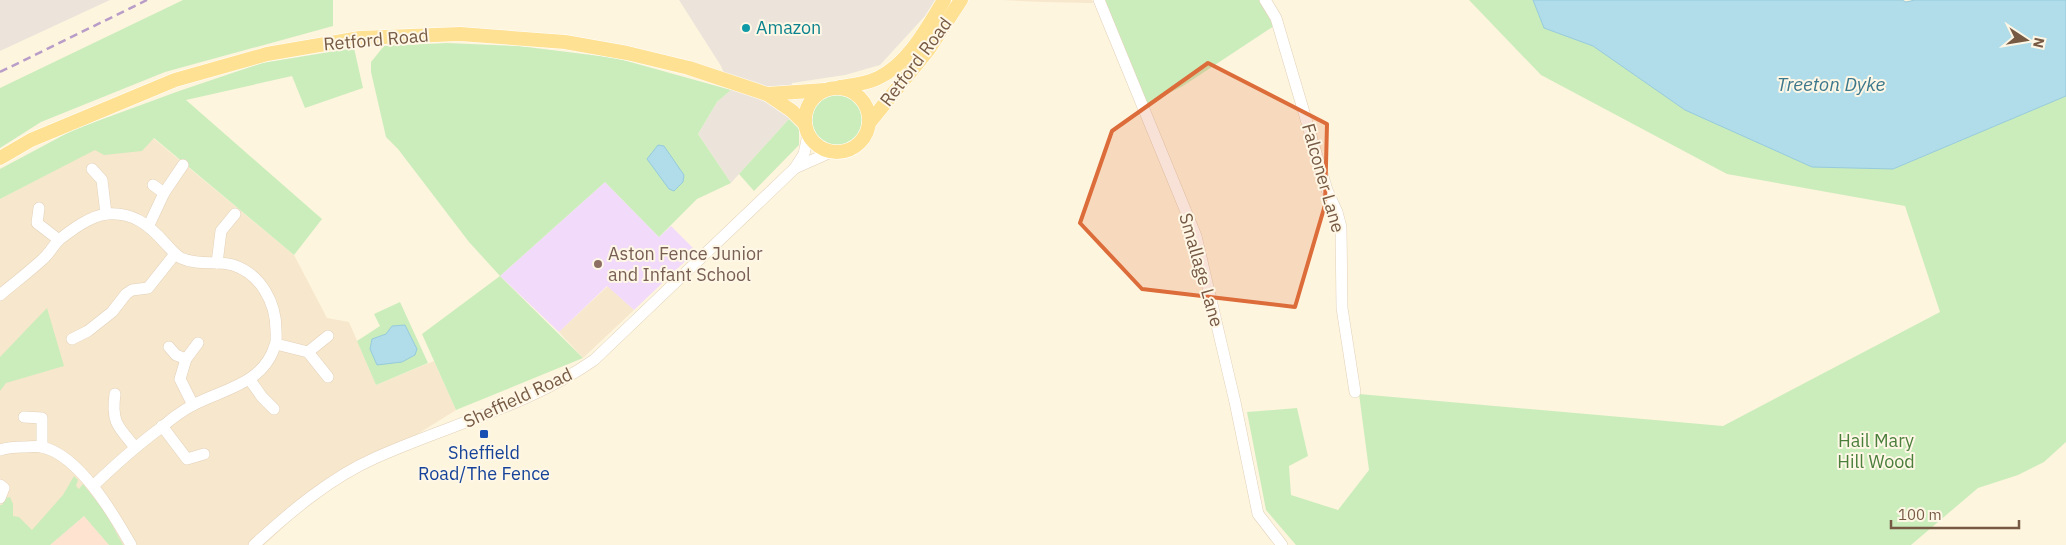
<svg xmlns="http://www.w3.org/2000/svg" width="2066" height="545" viewBox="0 0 2066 545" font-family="'IBM Plex Sans',sans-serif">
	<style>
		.residential { fill: #f7e7cc }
		.commercial { fill: #ffe3d1 }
		.industrial { fill: #ece4db }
		.education { fill: #f2dbfa }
		.green { fill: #cbedbc }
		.water { fill: #b1dce9; stroke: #96cbdc }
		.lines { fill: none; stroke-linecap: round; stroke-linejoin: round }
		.minor-casing { stroke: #e3d1b9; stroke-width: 12 }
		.major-casing { stroke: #fff; stroke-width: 15 }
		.minor { stroke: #fff; stroke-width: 11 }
		.major { stroke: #ffe194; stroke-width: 14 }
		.rail { stroke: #b89dc8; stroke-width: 2.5; stroke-dasharray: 8 5; stroke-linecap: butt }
		.marked { fill: #dc6c3a; fill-opacity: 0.2; stroke: #dc6c3a; stroke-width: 4; stroke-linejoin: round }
		.culture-dot { fill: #0f9aa8; stroke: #fff7e6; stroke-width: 2 }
		.education-dot { fill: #8d6e63; stroke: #fff7e6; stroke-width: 2 }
		.transit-dot { fill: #1a4fb4; stroke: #fff7e6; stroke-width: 2 }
		.labels { text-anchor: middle; stroke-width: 4; stroke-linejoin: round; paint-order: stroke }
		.culture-label { font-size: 18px; fill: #0d838f; stroke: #fff7e6; text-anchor: start }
		.street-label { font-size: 18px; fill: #765a44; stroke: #fff7e6 }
		.education-label { font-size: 18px; fill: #785e54; stroke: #fff7e6; text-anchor: start }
		.park-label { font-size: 18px; fill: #497e3b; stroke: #fff7e6 }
		.transit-label { font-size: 18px; fill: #164399; stroke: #fff7e6 }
		.water-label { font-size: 19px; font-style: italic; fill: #3c788c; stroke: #fff7e6 }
	</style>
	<rect width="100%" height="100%" fill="#fef5de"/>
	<g class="residential">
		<polygon points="1001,0 1092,0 1093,3 1043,2"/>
		<polygon points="153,138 294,255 327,318 349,322 376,385 434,361 456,410 314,499 264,545 109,545 84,516 50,545 0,545 0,199 95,149"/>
		<polygon points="608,286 634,310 583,358 559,332"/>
	</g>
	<polygon class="commercial" points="84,516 109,545 50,545"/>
	<g class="industrial">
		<polygon points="0,0 110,0 0,51"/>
		<polygon points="679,0 935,0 925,16 880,65 845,75 792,83 789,119 731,183 698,134 717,102 731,90 721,66"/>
	</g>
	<polygon class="education" points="605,182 659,237 671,226 696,251 634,310 607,286 559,332 500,276"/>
	<g class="green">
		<polygon points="183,0 333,0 333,26 165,72 41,122 0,148 0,88"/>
		<polygon points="1104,0 1261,0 1274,26 1183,86 1145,105"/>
		<polygon points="1469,0 1533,0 1545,28 1593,46 1685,110 1893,169 2066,96 2066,442 2044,462 2018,475 1978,488 1911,545 1296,545 1266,510 1247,412 1297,408 1308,456 1289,466 1291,495 1338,510 1369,470 1359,394 1723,426 1940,312 1905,206 1727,174 1541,75"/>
		<polygon points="447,43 519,46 616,58 731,90 717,102 698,134 731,183 697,199 659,237 605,182 500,276 583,358 456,410 422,334 500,276 469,242 398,149 386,137 371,72 371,62 384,46"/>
		<polygon points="354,48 363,88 305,108 292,76 186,100 322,219 294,255 154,138 142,151 104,155 95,150 0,199 0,169 73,130 179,91 262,63"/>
		<circle cx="837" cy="120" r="25"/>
		<polygon points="789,119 799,129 799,145 754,191 739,174"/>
		<polygon points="400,302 428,363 376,385 357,341 380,326 374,314"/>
		<polygon points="47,308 64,366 6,383 0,391 0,357"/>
		<polygon points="74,476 78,480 76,486 79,489 83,484 105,512 123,545 109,545 84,516 50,545 0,545 0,505 2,505 5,498 10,497 13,504 13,516 19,517 32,530 63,495"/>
	</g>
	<g class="water">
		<polygon points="1533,0 1902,0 1906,2 1915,0 2066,0 2066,96 1893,169 1812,167 1685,110 1593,46 1544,28"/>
		<polygon points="658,145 664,146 684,175 683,182 674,191 669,189 647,159"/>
		<polygon points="405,325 417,349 415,355 402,362 377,365 370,349 372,339 386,334 392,326"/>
	</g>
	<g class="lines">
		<defs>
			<g id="minor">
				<polyline points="1099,0 1196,236 1235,402 1258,514 1282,545"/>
				<polyline points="1265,0 1276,18 1327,190 1337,212 1341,227 1342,308 1355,392"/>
				<polyline points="795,168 831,152"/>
				<polyline points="92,169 102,180 106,214"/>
				<polyline points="153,185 164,193"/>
				<polyline points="39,208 37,223 59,240"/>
				<polyline points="149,225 164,193 183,165"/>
				<polyline points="217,263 221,231 235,214"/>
				<path d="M0,295C14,283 29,272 43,259C50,253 54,244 60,239C73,229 90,216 107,214C133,212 148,224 165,243C170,248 174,254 181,258C198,266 217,260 233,265C261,274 276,303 276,330C276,335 277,341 275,345C264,384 223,389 193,405C182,411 171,419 162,427C137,445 115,465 93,486"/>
				<polyline points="72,339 88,331 112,312 126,294 132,290 148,288 175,254"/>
				<polyline points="276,344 308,352 328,377"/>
				<polyline points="169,347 176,355 186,359"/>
				<polyline points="308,352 328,336"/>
				<polyline points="250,380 262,397 274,409"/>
				<path d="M115,394C111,422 118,427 135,447"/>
				<polyline points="193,405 180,379 186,359 198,343"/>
				<polyline points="24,417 42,418 42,447"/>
				<polyline points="162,426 187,459 204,454"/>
				<path d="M0,450C8,447 14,447 23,447C29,447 36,446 42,447C79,455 114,515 131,545"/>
				<polyline points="0,485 4,488 0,498"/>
				<path d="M254,545C290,512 330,478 375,458C448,425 528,406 594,360L795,168L804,154L808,135"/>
			</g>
			<g id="major">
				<path d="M840,87C852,85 866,84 878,78C908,64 927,28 944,0"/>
				<circle cx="837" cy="120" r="32"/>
				<polyline points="767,94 825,90"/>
				<polyline points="869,123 929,49 961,0"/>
				<polyline points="0,158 31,140 175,80 267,54 360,38 460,34 565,42 627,53 689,68 767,94 792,111 805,124"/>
			</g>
		</defs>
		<use href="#minor" class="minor-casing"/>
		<use href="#major" class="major-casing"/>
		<use href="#minor" class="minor"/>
		<use href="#major" class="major"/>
		<polyline class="rail" points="0,72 147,0"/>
	</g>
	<path class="marked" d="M1208,63L1327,124L1325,205L1295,307L1142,289L1080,223L1112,131Z"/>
	<circle class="culture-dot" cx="746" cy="28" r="5"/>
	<circle class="education-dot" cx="598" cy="264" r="5"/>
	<rect class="transit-dot" x="479" y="429" width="10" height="10" rx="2.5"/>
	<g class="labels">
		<g class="culture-label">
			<text x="756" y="34">Amazon</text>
		</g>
		<g class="street-label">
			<text transform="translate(376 40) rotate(-5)" y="6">Retford Road</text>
			<text transform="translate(916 62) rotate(-53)" y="6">Retford Road</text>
			<text transform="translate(1323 178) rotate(74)" y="6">Falconer Lane</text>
			<text transform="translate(1201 270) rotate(74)" y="6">Smallage Lane</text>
			<text transform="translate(518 398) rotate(-25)" y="6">Sheffield Road</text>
		</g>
		<g class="education-label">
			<text x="608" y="260">Aston Fence Junior<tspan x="608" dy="21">and Infant School</tspan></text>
		</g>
		<g class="park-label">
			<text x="1876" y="447">Hail Mary<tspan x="1876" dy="21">Hill Wood</tspan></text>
		</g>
		<g class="transit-label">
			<text x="484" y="459">Sheffield<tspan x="484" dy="21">Road/The Fence</tspan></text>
		</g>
		<g class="water-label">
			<text x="1831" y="91">Treeton Dyke</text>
		</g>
	</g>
	<g transform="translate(2026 40) rotate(102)" stroke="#fff7e6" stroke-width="4" paint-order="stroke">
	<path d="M0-4L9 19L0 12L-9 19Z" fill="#765a44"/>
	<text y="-8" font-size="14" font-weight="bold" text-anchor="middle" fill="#765a44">N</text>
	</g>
	<path d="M1891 520v8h128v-8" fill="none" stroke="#765a44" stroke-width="2.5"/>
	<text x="1898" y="520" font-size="15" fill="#765a44" stroke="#fff7e6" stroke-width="4" paint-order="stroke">100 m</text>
</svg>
